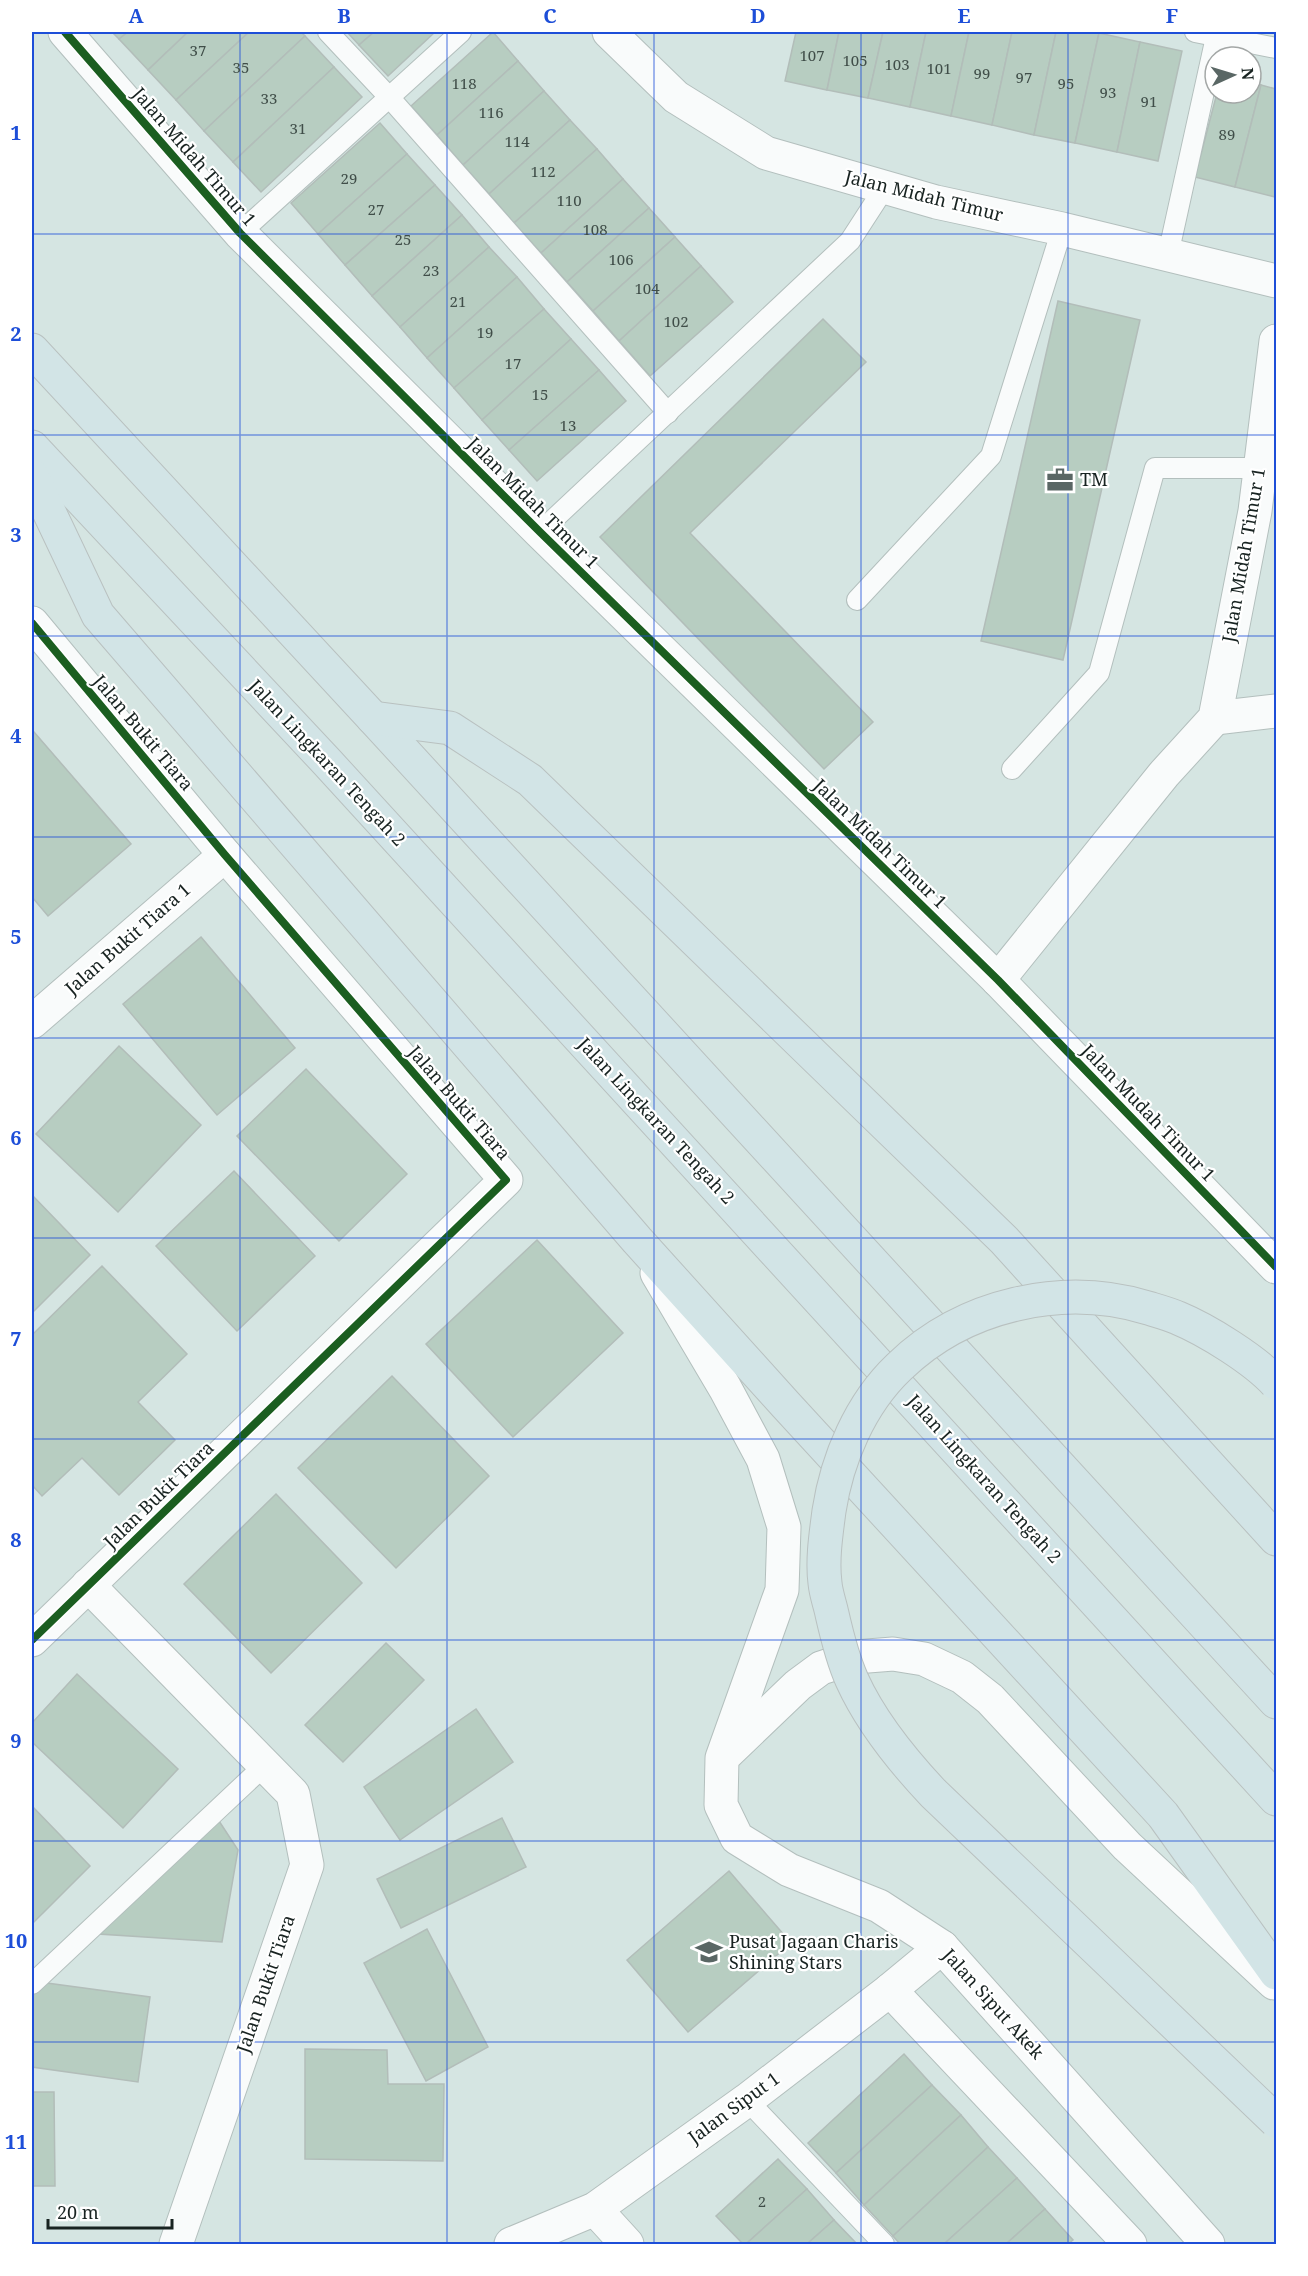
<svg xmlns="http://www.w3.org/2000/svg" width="1308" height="2276" viewBox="0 0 1308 2276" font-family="'Noto Serif',serif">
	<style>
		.building { fill: #b7cdc1; stroke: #b2bdb9; stroke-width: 1.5 }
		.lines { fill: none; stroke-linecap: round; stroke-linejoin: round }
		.service-casing { stroke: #b3bfbd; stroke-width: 22 }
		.minor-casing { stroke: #b3bfbd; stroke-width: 35 }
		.trunk-casing { stroke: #b9c1c0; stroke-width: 35 }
		.service { stroke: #f9fbfb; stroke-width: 20 }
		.minor { stroke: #f9fbfb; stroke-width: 33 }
		.trunk { stroke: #d2e4e6; stroke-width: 33 }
		.trunk-bridge-casing { stroke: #b9c1c0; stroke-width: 35; stroke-linecap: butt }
		.trunk-bridge { stroke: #d2e4e6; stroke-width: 33 }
		.cycleway-casing { stroke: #fff; stroke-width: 11 }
		.cycleway { stroke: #1b5e20; stroke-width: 8 }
		.grid { fill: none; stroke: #1d4ed8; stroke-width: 1.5; stroke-opacity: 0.55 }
		.labels { text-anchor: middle; stroke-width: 4.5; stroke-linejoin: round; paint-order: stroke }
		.number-label { font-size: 15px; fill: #404e49 }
		.street-label { font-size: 18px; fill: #182321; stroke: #fff }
		.poi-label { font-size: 18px; fill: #182321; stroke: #fff; text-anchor: start }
		.neatline { fill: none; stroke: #1d4ed8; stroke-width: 2 }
		.grid-label { font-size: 20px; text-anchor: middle; font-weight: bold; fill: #1d4ed8 }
	</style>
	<rect width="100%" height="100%" fill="#d5e5e2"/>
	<g class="building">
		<polygon points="112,32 128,32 119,39"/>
		<polygon points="128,32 188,32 148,70 119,39"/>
		<polygon points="188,32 249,32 176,100 148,70"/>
		<polygon points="249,32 301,32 305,36 204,131 176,100"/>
		<polygon points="347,32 374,32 359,45"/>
		<polygon points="374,32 435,32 388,76 359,45"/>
		<polygon points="493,32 518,61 437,135 411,106"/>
		<polygon points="796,32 839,32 827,90 785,81"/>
		<polygon points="839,32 883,32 868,98 827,90"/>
		<polygon points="883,32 926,32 910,107 868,98"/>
		<polygon points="926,32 969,32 951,116 910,107"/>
		<polygon points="969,32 1012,32 992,125 951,116"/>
		<polygon points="1012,32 1056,32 1034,135 992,125"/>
		<polygon points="1056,32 1099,33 1075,143 1034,135"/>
		<polygon points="1099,33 1140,42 1117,152 1075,143"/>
		<polygon points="305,36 334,67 233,162 204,131"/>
		<polygon points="1140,42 1182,51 1158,161 1117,152"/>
		<polygon points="518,61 544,91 463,165 437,135"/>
		<polygon points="334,67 362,97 261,192 233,162"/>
		<polygon points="1251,82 1261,85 1235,187 1195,177 1217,93 1251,93"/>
		<polygon points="1261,85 1276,89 1276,189 1275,197 1235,187"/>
		<polygon points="544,91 570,120 489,194 463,165"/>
		<polygon points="570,120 597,149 514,223 489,194"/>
		<polygon points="380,123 407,154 318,234 291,203"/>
		<polygon points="597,149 623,179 541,253 514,223"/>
		<polygon points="407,154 435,185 345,265 318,234"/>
		<polygon points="623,179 649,208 567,282 541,253"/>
		<polygon points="435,185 462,215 372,296 345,265"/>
		<polygon points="649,208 675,237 593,311 567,282"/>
		<polygon points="462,215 489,247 400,327 372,296"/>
		<polygon points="675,237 701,266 619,341 593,311"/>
		<polygon points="489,247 517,277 427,358 400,327"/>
		<polygon points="701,266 733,302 650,376 619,341"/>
		<polygon points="517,277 544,309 454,388 427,358"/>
		<polygon points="1058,301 1140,320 1063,660 981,641"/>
		<polygon points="544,309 571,339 482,420 454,388"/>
		<polygon points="823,319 866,362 690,533 873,722 824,769 600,537"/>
		<polygon points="571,339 599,370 509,450 482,420"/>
		<polygon points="599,370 626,401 537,481 509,450"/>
		<polygon points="34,732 131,844 48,916 32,897 32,735"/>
		<polygon points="201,937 295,1048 217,1115 123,1004"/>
		<polygon points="119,1046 201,1125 118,1212 36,1134"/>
		<polygon points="306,1069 407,1174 339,1241 237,1136"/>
		<polygon points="234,1171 315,1256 237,1331 156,1246"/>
		<polygon points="32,1195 90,1255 32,1313"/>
		<polygon points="537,1240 623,1333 513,1437 426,1344"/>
		<polygon points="102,1266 187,1354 138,1402 175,1440 119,1495 82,1458 42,1496 32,1485 32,1335"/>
		<polygon points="392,1376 489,1476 396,1568 298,1468"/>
		<polygon points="276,1494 362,1583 271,1673 184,1584"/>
		<polygon points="386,1643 424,1680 343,1762 305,1725"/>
		<polygon points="77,1674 178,1769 123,1828 32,1742 32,1723"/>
		<polygon points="476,1709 513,1762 400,1840 364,1787"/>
		<polygon points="32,1806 90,1866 32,1924"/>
		<polygon points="502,1818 526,1867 401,1928 377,1879"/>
		<polygon points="219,1821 238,1850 222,1942 99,1934"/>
		<polygon points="729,1871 791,1943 688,2032 627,1960"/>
		<polygon points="427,1929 488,2047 426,2081 364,1963"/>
		<polygon points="32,1981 150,1997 138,2082 32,2067"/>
		<polygon points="305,2049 387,2050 388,2084 444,2084 443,2161 305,2159"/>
		<polygon points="904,2054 932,2085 836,2173 808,2143"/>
		<polygon points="932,2085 961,2115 864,2205 836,2173"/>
		<polygon points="32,2092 54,2092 55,2186 32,2186"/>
		<polygon points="961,2115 988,2147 893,2236 864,2205"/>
		<polygon points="988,2147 1017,2178 944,2244 900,2244 893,2236"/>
		<polygon points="778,2159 807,2189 746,2244 743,2244 716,2216"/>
		<polygon points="1017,2178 1045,2209 1006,2244 944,2244"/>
		<polygon points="807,2189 834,2220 807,2244 746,2244"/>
		<polygon points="1045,2209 1073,2240 1068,2244 1006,2244"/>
		<polygon points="834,2220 857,2244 807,2244"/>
	</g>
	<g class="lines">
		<defs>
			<g id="service">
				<polyline points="328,32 389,97 668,413"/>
				<polyline points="1195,32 1276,48"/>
				<polyline points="240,233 461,32"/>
				<polyline points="1168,255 1216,37"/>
				<polyline points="540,532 850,241 885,187"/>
				<polyline points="857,600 991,456 1062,229"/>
				<polyline points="1012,769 1099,673 1155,468 1260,468"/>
				<polyline points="32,1984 265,1765"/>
				<polyline points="747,2100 884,2244"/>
			</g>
			<g id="minor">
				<polyline points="65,32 240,233 540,532 998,980 1276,1267"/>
				<polyline points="609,32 676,97 766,153 936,202 1062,229 1276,281"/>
				<polyline points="32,623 225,855 506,1180 32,1640"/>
				<polyline points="1215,718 1276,711"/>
				<polyline points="998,980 1164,774 1215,718 1255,511 1276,341"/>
				<polyline points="32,1022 225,855"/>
				<polyline points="657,1273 725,1388 763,1459 784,1527 782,1590 722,1758 721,1805 737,1838 789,1870 879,1906 942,1947 1208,2244"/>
				<polyline points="88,1585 293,1794 307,1865 176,2244"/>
				<polyline points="728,1752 798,1685 821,1668 855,1657 893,1654 924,1659 962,1677 990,1699 1127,1846 1274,1983"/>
				<polyline points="890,1990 1130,2244"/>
				<polyline points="595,2209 627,2244"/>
				<polyline points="511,2244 595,2209 747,2100 890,1990 942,1947"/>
			</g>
			<g id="trunk">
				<polyline points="32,350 373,718 1276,1702"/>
				<polyline points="32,447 327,762 1276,1799"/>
				<polyline points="32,476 98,615 637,1240 786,1405 1163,1815 1276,1973"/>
				<polyline points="373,718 450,728 530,780 1004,1240 1276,1539"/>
			</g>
		</defs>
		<use href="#service" class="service-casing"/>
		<use href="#minor" class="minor-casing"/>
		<use href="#trunk" class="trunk-casing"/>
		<use href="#service" class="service"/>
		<use href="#minor" class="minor"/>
		<use href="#trunk" class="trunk"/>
		<defs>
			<path id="trunk-bridge" d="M1276,1383C1255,1360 1207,1330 1178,1318C1169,1314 1158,1311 1148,1308C1063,1282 964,1304 899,1367C860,1404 837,1459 829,1511C826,1534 822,1560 825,1583C826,1594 830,1604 832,1614C837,1636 843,1660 852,1680C871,1722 902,1760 933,1793L1276,2121"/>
		</defs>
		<use href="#trunk-bridge" class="trunk-bridge-casing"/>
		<use href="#trunk-bridge" class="trunk-bridge"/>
		<defs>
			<g id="cycleway">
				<polyline points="65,32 240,233 540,532 998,980 1276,1267"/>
				<polyline points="32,623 225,855 506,1180 32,1640"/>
			</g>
		</defs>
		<use href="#cycleway" class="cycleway-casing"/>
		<use href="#cycleway" class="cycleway"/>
	</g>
	<path class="grid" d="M240,32V2244M447,32V2244M654,32V2244M861,32V2244M1068,32V2244M32,234H1276M32,435H1276M32,636H1276M32,837H1276M32,1038H1276M32,1238H1276M32,1439H1276M32,1640H1276M32,1841H1276M32,2042H1276"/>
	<defs>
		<symbol id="office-bare" viewBox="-9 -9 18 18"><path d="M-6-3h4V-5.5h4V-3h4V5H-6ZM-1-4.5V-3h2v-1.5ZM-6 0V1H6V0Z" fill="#5a6765" stroke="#fff" stroke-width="2.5" paint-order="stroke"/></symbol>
		<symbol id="school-bare" viewBox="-9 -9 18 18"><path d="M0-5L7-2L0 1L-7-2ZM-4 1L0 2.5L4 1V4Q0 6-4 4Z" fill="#5a6765" stroke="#fff" stroke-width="2.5" paint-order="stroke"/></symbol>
	</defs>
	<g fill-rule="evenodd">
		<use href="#office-bare" x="1041" y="461" width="38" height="38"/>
		<use href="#school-bare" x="690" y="1933" width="38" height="38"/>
	</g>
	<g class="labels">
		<g class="number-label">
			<text x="198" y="56">37</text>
			<text x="812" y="61">107</text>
			<text x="855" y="66">105</text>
			<text x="897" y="70">103</text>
			<text x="241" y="73">35</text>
			<text x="939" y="74">101</text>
			<text x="982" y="79">99</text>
			<text x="1024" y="83">97</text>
			<text x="464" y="89">118</text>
			<text x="1066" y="89">95</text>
			<text x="1108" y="98">93</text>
			<text x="269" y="104">33</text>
			<text x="1149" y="107">91</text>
			<text x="491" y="118">116</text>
			<text x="298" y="134">31</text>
			<text x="1227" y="140">89</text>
			<text x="517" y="147">114</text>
			<text x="543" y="177">112</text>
			<text x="349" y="184">29</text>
			<text x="569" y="206">110</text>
			<text x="376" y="215">27</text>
			<text x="595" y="235">108</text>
			<text x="403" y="245">25</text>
			<text x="621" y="265">106</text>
			<text x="431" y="276">23</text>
			<text x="647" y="294">104</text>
			<text x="458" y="307">21</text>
			<text x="676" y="327">102</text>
			<text x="485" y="338">19</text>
			<text x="513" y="369">17</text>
			<text x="540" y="400">15</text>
			<text x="568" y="431">13</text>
			<text x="762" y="2207">2</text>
		</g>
		<g class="street-label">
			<text transform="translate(194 157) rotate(49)" y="6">Jalan Midah Timur 1</text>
			<text transform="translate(924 196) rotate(14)" y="6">Jalan Midah Timur</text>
			<text transform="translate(533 503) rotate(45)" y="6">Jalan Midah Timur 1</text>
			<text transform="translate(1244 555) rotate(-80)" y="6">Jalan Midah Timur 1</text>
			<text transform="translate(143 733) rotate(50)" y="6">Jalan Bukit Tiara</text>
			<text transform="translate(327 763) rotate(47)" y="6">Jalan Lingkaran Tengah 2</text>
			<text transform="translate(880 844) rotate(44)" y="6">Jalan Midah Timur 1</text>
			<text transform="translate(128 939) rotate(-41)" y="6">Jalan Bukit Tiara 1</text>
			<text transform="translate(459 1103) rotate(49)" y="6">Jalan Bukit Tiara</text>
			<text transform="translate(1148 1113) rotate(46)" y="6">Jalan Mudah Timur 1</text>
			<text transform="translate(656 1121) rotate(47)" y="6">Jalan Lingkaran Tengah 2</text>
			<text transform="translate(984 1479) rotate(48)" y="6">Jalan Lingkaran Tengah 2</text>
			<text transform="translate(159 1495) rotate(-44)" y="6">Jalan Bukit Tiara</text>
			<text transform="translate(266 1984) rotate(-71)" y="6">Jalan Bukit Tiara</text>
			<text transform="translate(993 2004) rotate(48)" y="6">Jalan Siput Akek</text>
			<text transform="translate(734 2108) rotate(-36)" y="6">Jalan Siput 1</text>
		</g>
		<g class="poi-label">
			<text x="1080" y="486">TM</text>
			<text x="729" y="1948">Pusat Jagaan Charis<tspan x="729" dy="21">Shining Stars</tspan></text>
		</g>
	</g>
	<rect width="1308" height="2276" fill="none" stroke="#ffffff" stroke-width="66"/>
	<g transform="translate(1233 75) rotate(86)"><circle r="28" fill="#ffffff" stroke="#a3a7a6" stroke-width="1.5"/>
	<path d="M0-4.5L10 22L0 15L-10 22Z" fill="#5a6765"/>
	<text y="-9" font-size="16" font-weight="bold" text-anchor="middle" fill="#182321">N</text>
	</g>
	<path d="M48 2219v9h124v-9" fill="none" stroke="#182321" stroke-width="3"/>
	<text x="57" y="2219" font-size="18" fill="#182321" stroke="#ffffff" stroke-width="4.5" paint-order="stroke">20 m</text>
	<rect x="33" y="33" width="1242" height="2210" class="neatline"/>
	<g class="grid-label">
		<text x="136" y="23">A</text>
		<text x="344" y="23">B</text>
		<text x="550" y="23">C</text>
		<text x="758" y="23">D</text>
		<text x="964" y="23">E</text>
		<text x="1172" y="23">F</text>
		<text x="16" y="140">1</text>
		<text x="16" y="341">2</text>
		<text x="16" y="542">3</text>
		<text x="16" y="743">4</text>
		<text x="16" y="944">5</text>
		<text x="16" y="1145">6</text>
		<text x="16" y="1346">7</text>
		<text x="16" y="1547">8</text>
		<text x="16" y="1748">9</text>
		<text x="16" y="1948">10</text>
		<text x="16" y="2149">11</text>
	</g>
</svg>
